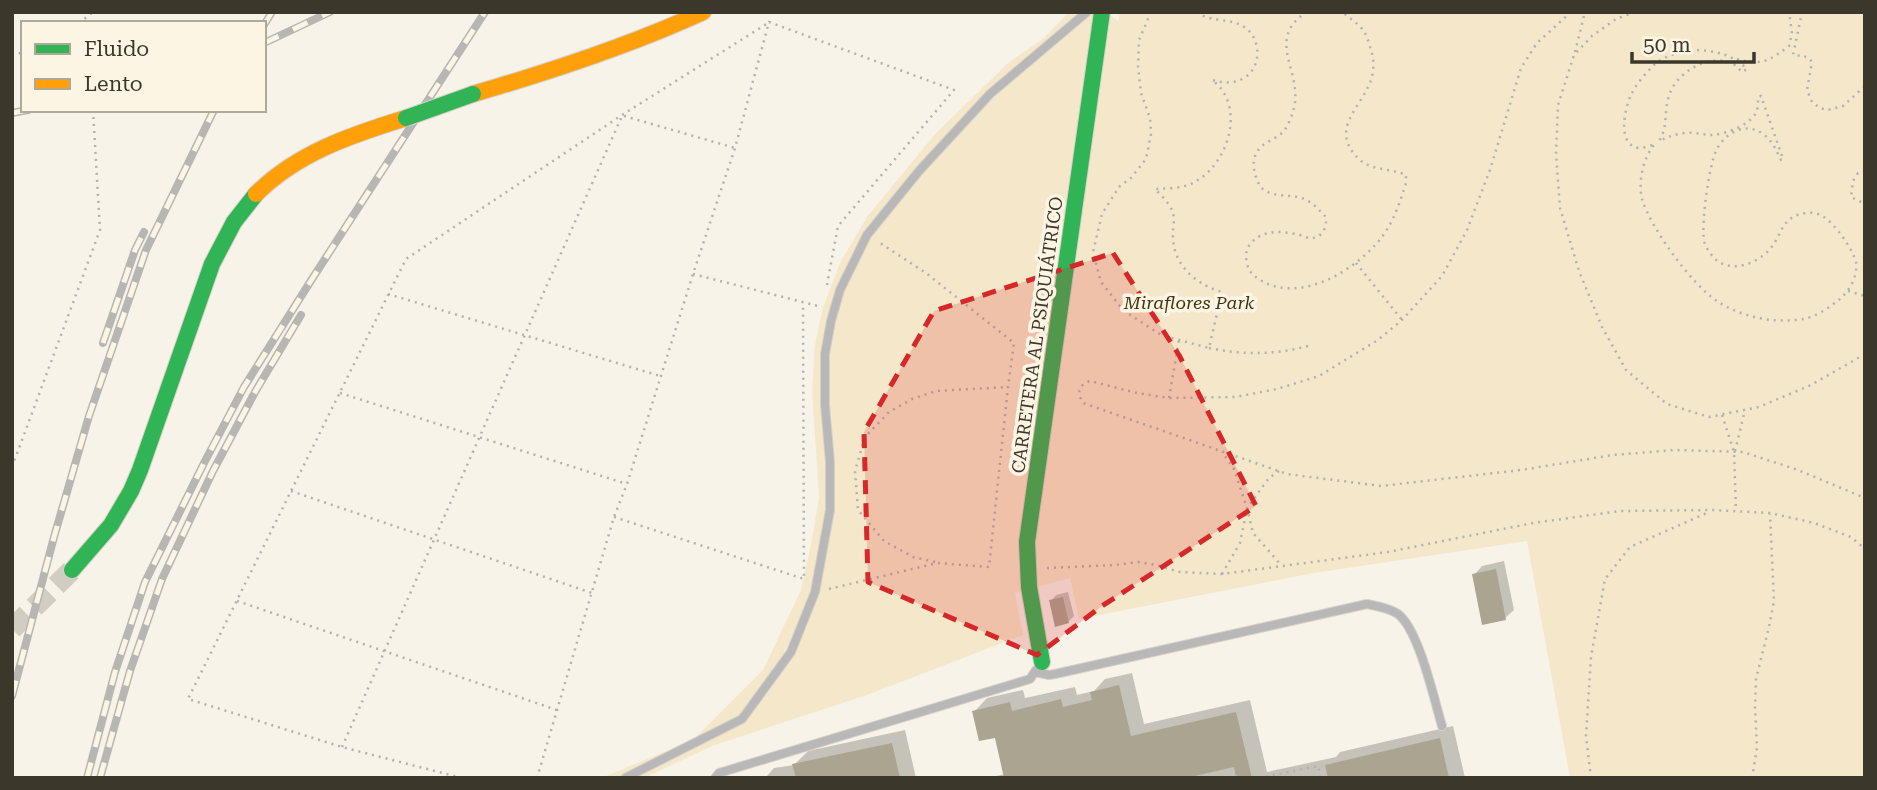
<svg xmlns="http://www.w3.org/2000/svg" width="1877" height="790" font-family="'Roboto Serif',serif">
  <style>
    .green { fill: #f5e8ca }
    .shadow { fill: #0003 }
    .building { fill: #aba491 }
    .lines { fill: none; stroke-linecap: round; stroke-linejoin: round }
    .secondary-tunnel { stroke: #d2cdc3; stroke-width: 21; stroke-dasharray: 21 10; stroke-linecap: butt }
    .lane-casing { stroke: #d5d0c8; stroke-width: 10 }
    .fast-casing { stroke: #d5d0c8; stroke-width: 18 }
    .slow-casing { stroke: #d5d0c8; stroke-width: 18 }
    .path { stroke: #b2b1b0; stroke-width: 2.5; stroke-dasharray: 2 5; stroke-linecap: butt }
    .lane { stroke: #b9b8b8; stroke-width: 8 }
    .fast { stroke: #30b455; stroke-width: 16 }
    .slow { stroke: #ff9f0a; stroke-width: 16 }
    .rail-casing { stroke: #b7b6b2; stroke-width: 8 }
    .rail { stroke: #fdf5e3; stroke-width: 5; stroke-dasharray: 16; stroke-linecap: butt }
    .fast-bridge-casing { stroke: #d5d0c8; stroke-width: 18; stroke-linecap: butt }
    .fast-bridge { stroke: #30b455; stroke-width: 16 }
    .marked { fill: #d62828; fill-opacity: 0.2; stroke: #d62828; stroke-width: 5; stroke-dasharray: 14 9; stroke-linejoin: round }
    .labels { text-anchor: middle; dominant-baseline: central; stroke-width: 7; stroke-linejoin: round; paint-order: stroke }
    .park-label { font-size: 18px; font-style: italic; fill: #423414; stroke: #fdf5e3 }
    .street-label { font-size: 18px; fill: #3c372b; stroke: #fdf5e3 }
  </style>
  <rect width="100%" height="100%" fill="#f7f3e9"/>
  <!-- green -->
  <path class="green" d="M1069,12h37l12,9 2,-9h745v766h-295l-43,-237 -213,32 -235,46 -9,-41 -55,15 8,42 -156,60 -155,51 -68,32h-43l92,-38 70,-70 38,-80 10,-45 8,-48 -7,-106 3,-46 8,-38 18,-46 26,-44 68,-83 73,-71 36,-25z"/>
  <!-- shadow -->
  <path class="shadow" d="M1504,561l10,49 -9,8 -31,-43 8,-9z
    M1068,592l6,24 -6,6 -17,-21 5,-6z
    M1132,673l12,51 106,-24 17,72 69,-15 4,-5 113,-26 12,52h-478l18,-4 -9,-38 -22,-24 13,-14 36,-8 2,8 50,-11 2,8 17,-4 11,-12z
    M905,730l11,48h-151l9,-10 20,-3 14,-14z"/>
  <!-- building -->
  <path class="building" d="M1496,569l10,51 -24,5 -10,-51z
    M1063,597l6,26 -14,4 -6,-27z
    M1119,685l12,51 105,-24 16,66h-16l-2,-11 -48,11h-182l-9,-40 -16,3 -7,-30 38,-9 2,9 49,-12 2,8 29,-7 -2,-8z
    M1440,738l9,40h-121l-3,-13z
    M892,743l8,35h-104l-4,-14z"/>
  <g class="lines">
    <!-- secondary-tunnel -->
    <path class="secondary-tunnel" d="M12,629l60,-59"/>
    <!-- lane casing -->
    <g class="lane-casing">
      <path id="lane" d="M1035,672l14,3 6,-1 312,-70c10,2 22,4 31,10 21,16 36,85 44,112
        M625,778l117,-59 49,-67 24,-60 15,-82v-48l-5,-57v-51l6,-33 9,-31 27,-55 52,-64 71,-77 97,-82
        M715,778l4,-5 311,-94 6,-9"/>
    </g>
    <!-- fast casing -->
    <g class="fast-casing">
      <path id="fast" d="M72,570l39,-45 20,-34 9,-21 72,-206 22,-42 22,-28
        M1042,662l-13,-75 -2,-45 75,-530"/>
    </g>
    <!-- slow casing -->
    <g class="slow-casing">
      <path id="slow" d="M473,94c79,-23 156,-48 230,-82
        M256,194c41,-41 95,-59 150,-76"/>
    </g>
    <!-- path -->
    <path class="path" d="M1151,12l-12,28 -1,27 3,26 9,25 1,16 -5,25 -15,19 -12,9 -17,27 -9,38 8,30 22,28 38,25 48,13 13,-56c-25,-7 -48,-26 -49,-54 -1,-9 3,-19 -1,-28 -4,-8 -11,-15 -17,-21 14,-1 30,0 43,-9 31,-19 48,-75 14,-100 11,3 22,4 32,-2 17,-10 17,-36 4,-48 -15,-14 -36,-6 -51,-18
      M1307,12c-43,27 -4,59 -13,96 -2,8 -6,18 -11,24 -6,6 -16,9 -22,15 -11,10 -8,27 -1,39 10,13 31,7 44,13 7,3 13,8 17,13 4,4 5,4 5,9 0,9 -6,18 -16,17 -3,0 -6,-2 -10,-3 -17,-4 -37,-6 -49,8 -5,6 -6,12 -4,20 2,12 11,16 21,21 37,15 83,-12 108,-40 16,-17 23,-39 30,-61v-8c-15,-7 -33,-4 -46,-15 -30,-28 -4,-48 8,-73 6,-11 7,-25 3,-37 -2,-6 -4,-15 -8,-20 -5,-7 -14,-12 -20,-18
      M1571,12l-34,31 -16,25 -31,102 -23,60 -25,46 -40,44 -24,20 -59,36 -42,13 -42,8 -66,1 -32,-5 -47,-12c-12,4 -13,12 -7,22l204,71 94,12 140,-16 92,-15 62,-5 68,2 55,18 67,28
      M1635,12l-19,7 -24,17 -18,19 -16,50 -2,49 4,54 19,63 23,56 24,43 41,34 42,13 50,-10 52,-22 54,-31
      M1804,12l-3,5 -8,38c8,1 14,0 19,7l-5,28 5,12 8,6 8,2 15,-4 22,-20
      M79,23l14,-11
      M1690,50c22,0 41,3 57,19l-5,3c-4,-4 -7,-8 -13,-10 -22,-7 -51,10 -59,31 -7,16 -1,33 -11,48 9,-4 16,-7 26,-8 9,-1 18,2 27,2 14,-1 36,-9 44,-22 2,-4 2,-10 2,-16l3,-1 22,63 -2,1c-5,-10 -9,-20 -18,-26 -17,-13 -39,-1 -47,17 -7,15 -15,73 -12,89 1,7 6,13 10,18 16,16 43,6 56,-9 13,-15 10,-32 36,-36 5,-1 11,0 16,3 11,5 31,33 34,46 2,14 -6,28 -16,37 -10,8 -24,18 -37,20 -29,5 -62,-2 -86,-18 -25,-16 -67,-74 -75,-102 -4,-17 1,-42 13,-55 -5,2 -11,4 -16,4 -23,-3 -14,-40 -8,-53 4,-9 13,-20 20,-27 10,-11 25,-15 39,-18z
      M1575,52l10,-40
      M12,56l11,-4
      M1737,59c25,7 32,2 52,-13l3,-13 -3,-21
      M624,116l111,32
      M1865,172l-7,1 -5,8 -2,16 14,7
      M1356,263l46,57
      M693,274l129,33
      M1848,291l17,5
      M388,294l272,82
      M1209,348c34,7 65,7 99,-2
      M340,393l287,91
      M1169,398l10,-58
      M1722,415l12,37 2,59
      M1735,451l10,-41
      M12,467l88,-237 -7,-120
      M1279,471l-10,7 -22,30 6,25 29,33
      M291,491l301,102
      M614,517l190,62 -1,-276
      M935,562l-22,-5 -29,-16 -26,-31 -3,-39 10,-34 24,-25 23,-13 24,-8 72,-4
      M1047,568l69,-3 22,-3 18,3 24,7 42,2 166,-22 145,-29 87,-12 92,-1 58,3 44,10 37,14 14,12
      M1222,574l18,-31 7,-35 -13,-39 -12,-17
      M829,589l108,-26 52,4 19,-180 6,-44 -88,-70 -49,-32
      M237,601l320,109
      M342,747l280,-631
      M462,778l-120,-31 -154,-48 218,-440 216,-144 146,-92
      M537,778l77,-261 13,-33 66,-210 42,-126 34,-126 185,68 -116,136 -12,64
      M1229,778l10,-3 1,3
      M1259,778l59,-12 3,12
      M1591,778l-5,-42 5,-79 14,-78 25,-32 79,-35
      M1752,778l5,-30 -2,-42 1,-27 13,-52 5,-26 -4,-87"/>
    <!-- lane -->
    <use href="#lane" class="lane"/>
    <!-- fast -->
    <use href="#fast" class="fast"/>
    <!-- slow -->
    <use href="#slow" class="slow"/>
    <!-- rail casing -->
    <g class="rail-casing">
      <path id="rail" d="M264,25l8,-13
        M264,43l66,-31
        M12,113l16,-3
        M103,343l32,-93 9,-18
        M12,696l42,-159 35,-121 57,-166 68,-140
        M87,778l28,-106 30,-90 59,-119 40,-76 68,-108 173,-267
        M100,778l30,-107 32,-92 51,-108 42,-79 46,-77"/>
    </g>
    <!-- rail -->
    <use href="#rail" class="rail"/>
    <!-- fast-bridge casing -->
    <g class="fast-bridge-casing">
      <path id="fast-bridge" d="M406,118l67,-24"/>
    </g>
    <!-- fast-bridge -->
    <use href="#fast-bridge" class="fast-bridge"/>
  </g>
  <!-- marked area -->
  <path class="marked" d="M1113,253l66,102 77,151 -154,100 -65,49 -169,-73 -4,-150 70,-121z"/>
  <g class="labels">
    <!-- park labels -->
    <g class="park-label">
      <text x="1189" y="302">Miraflores Park</text>
    </g>
    <!-- street labels -->
    <g class="street-label">
      <text transform="translate(1037 335) rotate(-82)">CARRETERA AL PSIQUIÁTRICO</text>
    </g>
  </g>
  <!-- border -->
  <rect width="1877" height="790" fill="none" stroke="#3c372b" stroke-width="28"/>
  <!-- legend -->
  <rect x="21" y="21" width="245" height="91" fill="#fdf5e3" stroke="#b0a999" stroke-width="2"/>
  <rect x="35" y="44" width="35" height="10" fill="#30b455" stroke="#b0a999" stroke-width="2"/>
  <text x="84" y="56" font-size="21" fill="#3c372b">Fluido</text>
  <rect x="35" y="79" width="35" height="10" fill="#ff9f0a" stroke="#b0a999" stroke-width="2"/>
  <text x="84" y="91" font-size="21" fill="#3c372b">Lento</text>
  <!-- scale -->
  <path d="M1632 52v10h122v-10" fill="none" stroke="#3c372b" stroke-width="3.5"/>
  <text x="1643" y="52" font-size="21" fill="#3c372b" stroke="#fdf5e3" stroke-width="5" paint-order="stroke">50 m</text>
</svg>
